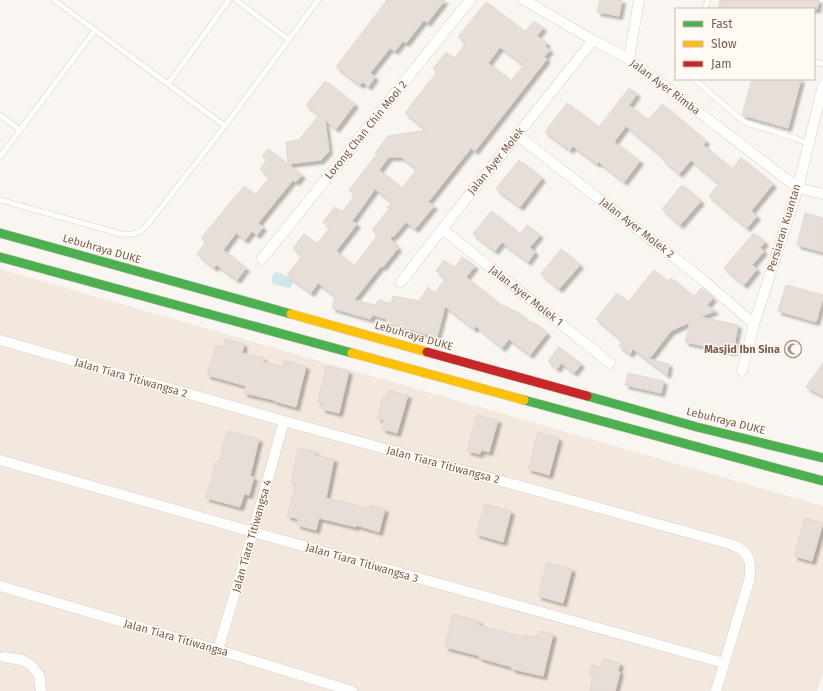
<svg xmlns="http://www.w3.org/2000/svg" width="823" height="691" font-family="'Fira Sans',sans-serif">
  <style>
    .residential { fill: #f2e8de }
    .water { fill: #d0e8ea }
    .building { fill: #e6ded7; stroke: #e2d8d2; fill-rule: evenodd; filter: url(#shadow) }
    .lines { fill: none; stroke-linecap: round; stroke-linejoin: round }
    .lane-casing { stroke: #d7d1cb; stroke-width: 6 }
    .street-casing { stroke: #d7d1cb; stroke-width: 11 }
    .fast-casing { stroke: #dad1cc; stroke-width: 10 }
    .slow-casing { stroke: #dad1cc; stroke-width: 10 }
    .jam-casing { stroke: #dad1cc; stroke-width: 10 }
    .lane { stroke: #fefefd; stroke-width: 5 }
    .street { stroke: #fefefd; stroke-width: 10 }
    .fast { stroke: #4caf50; stroke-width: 9 }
    .slow { stroke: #ffc107; stroke-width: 9 }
    .jam { stroke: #c62828; stroke-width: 9 }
    .labels { text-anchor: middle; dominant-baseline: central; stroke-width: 3; stroke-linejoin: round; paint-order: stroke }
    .street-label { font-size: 11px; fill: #7a5c4d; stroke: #fffaf3 }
    .poi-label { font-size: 11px; font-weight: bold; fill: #7a5c4d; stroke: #fffaf3; text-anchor: end }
  </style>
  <defs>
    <filter id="shadow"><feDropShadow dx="3.5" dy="3.5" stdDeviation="1" flood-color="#0004"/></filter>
  </defs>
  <rect width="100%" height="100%" fill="#f9f5f0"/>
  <!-- residential -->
  <path class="residential" d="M0,269l823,237v166l-6,19h-817z"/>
  <!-- water -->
  <path class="water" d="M275,272l6,1 10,6 2,4 -1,2 -3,3 -16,-4c-2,-5 -1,-8 2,-12z"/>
  <!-- building -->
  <path class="building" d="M387,0h58l-18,23 -3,-3 -18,23 -3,-2 -8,10 -5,-3 -20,25 5,4 -7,10 -5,-5 -3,3 -24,-18z
    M600,0h22l-3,16 -22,-4z
    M720,0h99l-2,9h-99z
    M486,2l39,30 9,-11 9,7 -6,8 10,7 -2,3 5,4 -6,7 3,2 -72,92 -4,-3 -43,54 6,4 -19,23 -9,-7 -13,15 -1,-1 -2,2 8,10 -15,19 -2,-1 -27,34 21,5 4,-5 12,4 2,-8 26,5 9,-14 6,7 12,-16 -10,-7 8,-11 10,8 8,-11 13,9 -9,11 37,30 1,-2 10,7 1,-2 17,14 1,-2 14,11 -17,22 -21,-16 -7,9 -26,-22 -2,3 -29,-23 -8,31 -51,-14 1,-4 -14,-4 -3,4 -38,-11 3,-12 -17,-13 -7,10 -24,-18 15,-19 -9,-8 11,-14 13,10 13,-16 -7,-6 12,-15 7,5 13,-17 -6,-5 28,-36 -2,-1 13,-17 39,-6 -22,-17 32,-41 -4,-3 13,-17 8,7 12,-16 -8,-6zM500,47l24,18 -13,16 -23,-18zM389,157h12l16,12 -15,19 -23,-18zM375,189l17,13 -5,5 2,2 -17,21 6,5 -24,31 -18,-15 21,-27 -5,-3z
    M752,79h49l-13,49 -46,-13z
    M325,81l30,23 -19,25 -11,-9 4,31 -8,9 -33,4 -2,-22 13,-2 20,-25 -13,-10z
    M629,88l8,6 -8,11 19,15 14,-16 44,37 -3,4 29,24 9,-11 32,26 -22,27 6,5 -10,12 -38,-32 10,-12 -28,-24 -12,14 -17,-15 1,-2 -37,-31 -12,16 26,19 -16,21 -25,-20 -2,2 -24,-18 -3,4 -25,-18 22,-29 32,24z
    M268,149l34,26 -6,7 -3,-2 -35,43 5,4 -6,8 -5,-4 -7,9 -9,-7 -13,17 23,18 -9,12 -20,-15 -3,3 -17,-14 9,-12 -5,-4 43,-52 11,9 15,-18 -10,-8 7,-9 -5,-4z
    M519,160l23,18 -22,29 -24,-18z
    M682,185l19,16 -21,24 -18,-16z
    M491,211l29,23 7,-9 13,10 -10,12 5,5 -7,10 -26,-20 -7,9 -22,-17z
    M805,213l18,5v34l-26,-7z
    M754,233l11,9 -5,6 4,3 -12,14 5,4 -13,16 -20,-17z
    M561,249l19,16 -21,24 -18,-15z
    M654,270l14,12 3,-4 23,19 7,-9 12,10 -6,7 8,6 -15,6 38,8 -5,27 -48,-10 5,-20 -19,9 -22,28 20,5 -2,11 -34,-26 -3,5 -11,-8 4,-5 -27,-22 21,-26 11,9z
    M786,285l37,10v3l-7,24 -38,-11z
    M225,339l19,5 -2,9 22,5 -1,4 19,5 2,-7 22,6 -10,41 -22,-6v-1l-30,-7 2,-7 -39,-11 9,-30 7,2z
    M559,347l22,17 -7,9 -13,-10 -4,6 -9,-8z
    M823,363v33l-17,-9z
    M326,366l23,5 -10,42 -17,-4 1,-5 -5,-2z
    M628,373l36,8 -3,12 -36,-8z
    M388,390l20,5 -11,38 -15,-4 2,-9 -7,-2 6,-21 3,1z
    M477,415l21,5 -9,32 -8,-2 -1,4 -13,-3z
    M227,431l32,8 -9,37 4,1 -5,18 -5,-1 -4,13 -34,-9 10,-37 3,1z
    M538,432l21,6 -10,37 -21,-6z
    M298,448l17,3v4l19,4 -8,39 43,10 1,-3 15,4 -6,23 -23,-7v2l-37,-9 -3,12 -19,-5 1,-6 -11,-3 9,-32 -5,-1z
    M485,504l26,7 -8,31 -27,-8z
    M805,518l18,5 -11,38 -18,-5z
    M547,562l25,7 -9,34 -25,-7z
    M453,614l26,7 -1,4 47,12v-2l12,2 2,-6 14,3 -10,42 -31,-7v-2l-33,-9 1,-2 -35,-9z
    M603,659l17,4 -2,8 2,1 -5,19h-25l3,-16 -4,-1 2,-9 10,2z"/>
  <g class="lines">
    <!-- lane casing -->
    <g class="lane-casing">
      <path id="lane" d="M54,0l171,126
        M236,0l53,40
        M705,9l3,-9
        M814,62l9,2
        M694,79l50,43 51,16 13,6
        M168,84l61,-84
        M0,115l20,15
        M0,157l95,-127
        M0,200l121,34c13,1 18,0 27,-10l77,-98 93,-126"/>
    </g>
    <!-- street casing -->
    <g class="street-casing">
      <path id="street" d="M524,0l69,40 36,19 169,129 25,6
        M629,59l10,-59
        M517,135l186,145 51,44
        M442,229l168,134
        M262,259l208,-259
        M401,282l41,-53 151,-189
        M0,340l284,81 446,123c4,2 9,3 12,6 10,8 9,20 7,31l-33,110
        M742,371l12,-47 44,-136 25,-103
        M0,460l253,72 471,131
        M0,586l218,64 134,41
        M218,650l35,-118 31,-111
        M4,657l18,3 9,5 8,10 2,16"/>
    </g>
    <!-- fast casing -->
    <g class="fast-casing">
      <path id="fast" d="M0,233l291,81
        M0,257l352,96
        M587,396l110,31 126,31
        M524,400l299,81"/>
    </g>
    <!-- slow casing -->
    <g class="slow-casing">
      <path id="slow" d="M291,314l136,38
        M352,353l172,47"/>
    </g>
    <!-- jam casing -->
    <g class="jam-casing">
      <path id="jam" d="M427,352l160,44"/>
    </g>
    <!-- lane -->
    <use href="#lane" class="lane"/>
    <!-- street -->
    <use href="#street" class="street"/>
    <!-- fast -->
    <use href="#fast" class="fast"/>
    <!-- slow -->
    <use href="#slow" class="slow"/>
    <!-- jam -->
    <use href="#jam" class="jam"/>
  </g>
  <!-- icons -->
  <defs>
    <g id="mosque-ring" transform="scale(0.9)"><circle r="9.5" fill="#fffaf3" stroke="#a69286" stroke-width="1.5"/><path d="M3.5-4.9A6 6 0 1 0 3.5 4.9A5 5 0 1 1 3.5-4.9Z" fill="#a69286"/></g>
  </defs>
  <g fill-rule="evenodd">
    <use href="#mosque-ring" x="793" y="349"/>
  </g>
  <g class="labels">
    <!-- street labels -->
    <g class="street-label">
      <text transform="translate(665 87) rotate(37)">Jalan Ayer Rimba</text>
      <text transform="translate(366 130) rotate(-51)">Lorong Chan Chin Mooi 2</text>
      <text transform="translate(496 161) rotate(-51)">Jalan Ayer Molek</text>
      <text transform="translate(637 228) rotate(38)">Jalan Ayer Molek 2</text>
      <text transform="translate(784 228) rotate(-73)">Persiaran Kuantan</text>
      <text transform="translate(102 249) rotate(16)">Lebuhraya DUKE</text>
      <text transform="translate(526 296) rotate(38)">Jalan Ayer Molek 1</text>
      <text transform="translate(414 336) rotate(16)">Lebuhraya DUKE</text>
      <text transform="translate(131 378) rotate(16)">Jalan Tiara Titiwangsa 2</text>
      <text transform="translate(726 421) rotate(14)">Lebuhraya DUKE</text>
      <text transform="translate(443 465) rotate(15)">Jalan Tiara Titiwangsa 2</text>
      <text transform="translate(252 536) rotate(-74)">Jalan Tiara Titiwangsa 4</text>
      <text transform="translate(362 563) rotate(16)">Jalan Tiara Titiwangsa 3</text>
      <text transform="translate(176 638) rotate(16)">Jalan Tiara Titiwangsa</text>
    </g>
    <!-- poi labels -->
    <g class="poi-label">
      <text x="780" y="349">Masjid Ibn Sina</text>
    </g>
  </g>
  <!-- legend -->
  <rect x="675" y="8" width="140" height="72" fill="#fffaf3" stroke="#cabbb1"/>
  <rect x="683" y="21" width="20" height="6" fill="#4caf50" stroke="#cabbb1"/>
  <text x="711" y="28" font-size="12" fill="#7a5c4d">Fast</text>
  <rect x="683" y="41" width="20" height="6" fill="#ffc107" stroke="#cabbb1"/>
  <text x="711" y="48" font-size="12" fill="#7a5c4d">Slow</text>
  <rect x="683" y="61" width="20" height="6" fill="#c62828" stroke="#cabbb1"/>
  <text x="711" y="68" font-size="12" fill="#7a5c4d">Jam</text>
</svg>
